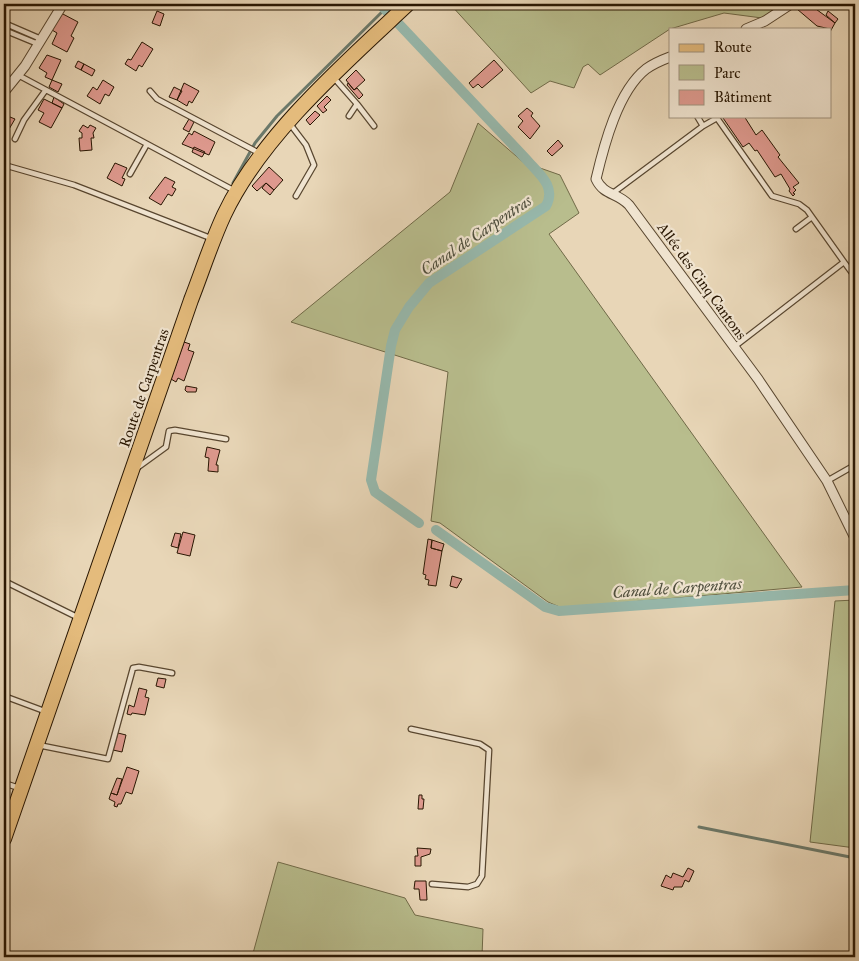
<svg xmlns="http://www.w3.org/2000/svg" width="859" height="961" font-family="'IM FELL Great Primer',serif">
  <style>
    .green { fill: #b8bd8d; stroke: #706a48 }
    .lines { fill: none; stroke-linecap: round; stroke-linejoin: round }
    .stream { stroke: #6b7869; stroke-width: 3 }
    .canal { stroke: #97b9ad; stroke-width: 10 }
    .building { fill: #de998e; stroke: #281602 }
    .lane-casing { stroke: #58462f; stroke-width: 7 }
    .street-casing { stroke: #58462f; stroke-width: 11 }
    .primary-casing { stroke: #281602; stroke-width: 16 }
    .lane { stroke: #f0e4d0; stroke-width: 4.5 }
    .street { stroke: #f0e4d0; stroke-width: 9 }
    .primary { stroke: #e4bb7c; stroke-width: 14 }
    .labels { text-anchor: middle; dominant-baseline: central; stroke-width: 4.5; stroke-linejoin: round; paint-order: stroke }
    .street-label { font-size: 15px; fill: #281602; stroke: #f0e4d0 }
    .water-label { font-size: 16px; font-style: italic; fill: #4f4f3e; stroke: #f0e4d0 }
  </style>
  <rect width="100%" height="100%" fill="#e8d6b7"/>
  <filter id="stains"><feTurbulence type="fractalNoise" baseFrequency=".004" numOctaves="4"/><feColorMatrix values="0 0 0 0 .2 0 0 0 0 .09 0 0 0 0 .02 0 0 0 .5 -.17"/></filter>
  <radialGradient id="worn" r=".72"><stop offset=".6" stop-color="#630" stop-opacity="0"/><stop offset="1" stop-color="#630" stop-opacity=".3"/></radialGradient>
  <!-- green -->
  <path class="green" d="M450,4h331l-19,14 -38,-5 -54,16 -70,46 -12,-11 -5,3 -9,21 -24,-7 -19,12z
    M478,123l45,39 37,13 19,38 -30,21 253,353 -240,21 -14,-6 -108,-79 -9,-2 17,-149 -157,-50 159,-130z
    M855,600v248l-45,-6 25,-241z
    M278,862l127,36 10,17 68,14 -1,28h-230z"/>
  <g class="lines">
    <!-- stream -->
    <path class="stream" d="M233,183l22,-40 22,-27 113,-112
      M699,827l156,31"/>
    <!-- canal -->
    <path class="canal" d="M380,4l146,155c12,14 31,27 20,47l-117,77 -20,24 -14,23 -4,16 -20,134 4,12 44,31
      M436,530l109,77 14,4 296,-21"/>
  </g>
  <!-- building -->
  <path class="building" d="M801,4h8l26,19 -5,9v-3l-13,-3 -20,-17z
    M157,11l7,3 -4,12 -8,-3z
    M828,11l10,8 -3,4 -9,-8z
    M61,13l17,9 -7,14 3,2 -7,14 -15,-8 5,-11 -5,-3z
    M142,42l11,7 -11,18 -3,-2 -3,6 -11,-7 3,-5 3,1z
    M47,55l14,5 -9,20 -7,-3 2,-4 -8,-5z
    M494,60l9,10 -21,18 -4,-4 -5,4 -4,-5z
    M78,61l6,3 -3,6 -6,-3z
    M84,64l11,6 -3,6 -11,-6z
    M356,70l9,10 -11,10 -8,-10z
    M52,80l10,4 -4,8 -9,-5z
    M103,80l11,7 -5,9 -4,-2 -5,10 -13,-8 6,-9 4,3z
    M184,83l15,8 -7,12 -3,-2 -2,5 -10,-6z
    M348,83l6,7 3,-2 6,7 -4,4 -12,-14z
    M174,87l8,4 -5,9 -8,-3z
    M327,96l4,4 -7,7 3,3 -4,3 -6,-7z
    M54,97l10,7 -2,4 -10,-5z
    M44,99l18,9 -11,20 -12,-6 5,-9 -6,-3z
    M527,108l6,5 -2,3 9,10 -10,13 -12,-12 5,-6 -5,-5z
    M315,111l5,4 -10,10 -4,-5z
    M5,115l10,4 -10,17 -1,-1z
    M725,116h19l12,19 6,-5 18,25 -2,2 21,26 -6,4 3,3 -3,3 2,1 -2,2 -4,-5 1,-2 -9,-15 -6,3 -18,-27 -2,1 -6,-8 -6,4 -20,-29z
    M189,119l5,3 -5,10 -6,-3z
    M83,125l5,3 2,-3 6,3 -3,5 1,5h-3l1,12 -12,1 -1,-13h3v-5l-3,-2z
    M194,131l21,11 -6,13 -27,-11 7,-11 3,2z
    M558,140l5,6 -11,10 -5,-5z
    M194,147l11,5 -3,5 -10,-5z
    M115,163l12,5 -5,10 3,1 -3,7 -15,-8z
    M269,167l14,13 -9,10 -8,-7 -9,8 -5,-5z
    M165,177l10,5 -3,5 4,2 -4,7 -4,-2 -7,11 -12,-7z
    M266,183l8,7 -4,5 -8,-7z
    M184,342l6,2 -2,6 6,2 -10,29 -6,-3 -2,4 -5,-3z
    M186,386l11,2 -1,4h-9l-2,-2z
    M207,447l13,3 -4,15h2v7l-10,-1 1,-13 -4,-1z
    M183,532l12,3 -5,21 -13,-3z
    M175,533l6,1 -3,14 -7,-2z
    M428,539l4,1 -1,8 11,3 -6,35 -8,-1 1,-5 -4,-1 1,-4 -3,-1z
    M432,540l12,4 -2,7 -11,-3z
    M452,576l10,3 -5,9 -7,-2z
    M158,678l8,1 -2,9 -8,-2z
    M139,688l8,2 -2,7 4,1 -4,17 -13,-2 -1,2 -4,-1 2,-9 5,2z
    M118,733l8,2 -4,17 -9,-2z
    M127,767l12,4 -7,23 -6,-2 -5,12h-3l-1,3 -3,-1 1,-4 -6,-3 2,-6 6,2z
    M117,778l5,1 -5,16 -6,-2z
    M419,795h3v4h2l-1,10h-5z
    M417,848l14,1 -1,5 -9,3v9h-6v-10h3z
    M688,868l6,3 -5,11 -4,-2 -3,7h-8l-1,3 -12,-4 5,-11 5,3 2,-5 10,4z
    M415,881h11l1,19h-7l-1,-11h-5z"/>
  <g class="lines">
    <!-- lane casing -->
    <g class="lane-casing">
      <path id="lane" d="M4,23l37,16
        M4,30l34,14
        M18,75l217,116
        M334,78l23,26 -8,12
        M150,91l7,8 102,54
        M357,104l17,22
        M290,124l16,21 8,20 -18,31
        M703,126l14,-8 55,78 27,8 8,6 37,52
        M15,139l9,-19 21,-29
        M4,165l70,20 139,54
        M130,174l17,-30
        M613,193l90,-67 -6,-10
        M796,229l16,-12
        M734,347l110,-85 11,15
        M137,468l29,-21 3,-16 6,-1 51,9
        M827,481l28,-16
        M4,581l75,37
        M4,696l43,16
        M411,729l69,15 9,6 -7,126 -5,8 -9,3 -36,-3
        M38,745l70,14 25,-91 6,-1 33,6
        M4,783l15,5"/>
    </g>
    <!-- street casing -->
    <g class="street-casing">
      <path id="street" d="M746,29l19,-8 26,-17
        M670,57c-8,3 -17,7 -24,12 -28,22 -42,76 -50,110 8,17 21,13 33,26l129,174 69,102 28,57
        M4,92l21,-26 38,-62"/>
    </g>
    <!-- primary casing -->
    <g class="primary-casing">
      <path id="primary" d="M4,839l187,-539c11,-28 20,-57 33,-85 37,-79 121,-152 184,-211"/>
    </g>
    <!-- lane -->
    <use href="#lane" class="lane"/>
    <!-- street -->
    <use href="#street" class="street"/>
    <!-- primary -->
    <use href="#primary" class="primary"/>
  </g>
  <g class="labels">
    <!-- street labels -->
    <g class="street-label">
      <text transform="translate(702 281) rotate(54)">Allée des Cinq Cantons</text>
      <text transform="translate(144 388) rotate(-71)">Route de Carpentras</text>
    </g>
    <!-- water labels -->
    <g class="water-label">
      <text transform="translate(476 235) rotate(-34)">Canal de Carpentras</text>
      <text transform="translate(677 588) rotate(-4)">Canal de Carpentras</text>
    </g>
  </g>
  <!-- margin -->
  <rect width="859" height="961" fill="none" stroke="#e8d6b7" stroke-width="20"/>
  <rect x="5" y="5" width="849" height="951" fill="none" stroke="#281602" stroke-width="2.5"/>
  <rect x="10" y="10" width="839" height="941" fill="none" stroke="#281602"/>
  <!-- legend -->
  <rect x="669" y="28" width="162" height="90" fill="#f0e4d0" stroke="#a0927e"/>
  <rect x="679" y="44" width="25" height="8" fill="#e4bb7c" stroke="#a0927e"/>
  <text x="714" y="52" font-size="15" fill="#281602">Route</text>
  <rect x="679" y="65" width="25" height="15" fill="#b8bd8d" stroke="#a0927e"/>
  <text x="714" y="78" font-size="15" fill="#281602">Parc</text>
  <rect x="679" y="90" width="25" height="15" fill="#de998e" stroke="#a0927e"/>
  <text x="714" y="102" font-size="15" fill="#281602">Bâtiment</text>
  <rect width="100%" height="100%" filter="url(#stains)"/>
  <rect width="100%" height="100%" fill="url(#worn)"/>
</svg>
